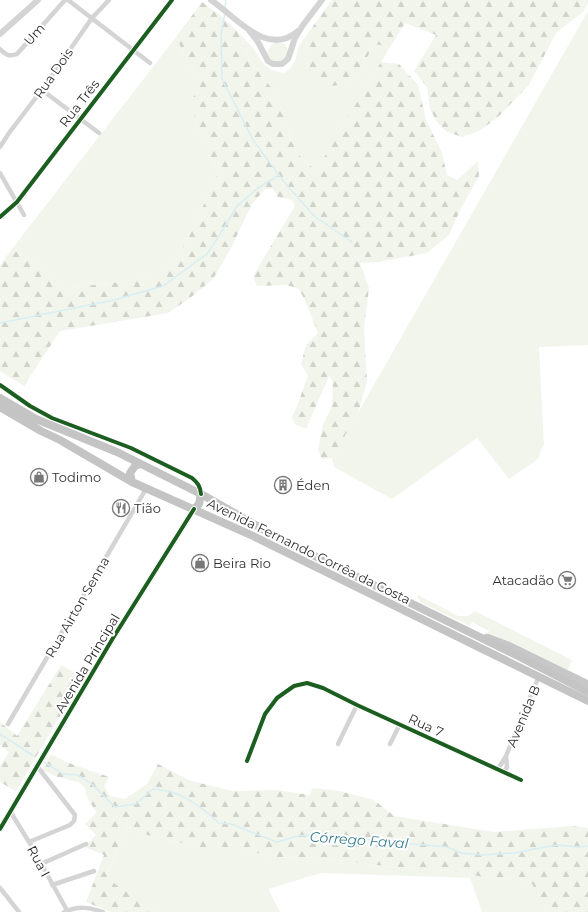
<svg xmlns="http://www.w3.org/2000/svg" width="588" height="912" font-family="Montserrat,sans-serif">
  <style>
    .grass { fill: #f2f5ec }
    .forest { fill: url(#forest-firs) }
    .lines { fill: none; stroke-linecap: round; stroke-linejoin: round }
    .stream { stroke: #d8eef3; stroke-width: 1.5 }
    .minor { stroke: #d4d4d4; stroke-width: 4.5 }
    .tertiary { stroke: #d4d4d4; stroke-width: 6 }
    .primary { stroke: #c7c7c7; stroke-width: 7 }
    .trunk { stroke: #c4c4c4; stroke-width: 8 }
    .cycleway-casing { stroke: #fff; stroke-width: 6 }
    .cycleway { stroke: #1b5e20; stroke-width: 4 }
    .labels { text-anchor: middle; dominant-baseline: central; stroke-width: 4; stroke-linejoin: round; paint-order: stroke }
    .street-label { font-size: 13px; fill: #2f2f2f; stroke: #fff }
    .poi-label { font-size: 13px; fill: #2f2f2f; stroke: #fff; text-anchor: start }
    .water-label { font-size: 14px; font-style: italic; fill: #367e8f; stroke: #fff }
  </style>
  <defs>
    <pattern id="forest-firs" width="22" height="20" patternUnits="userSpaceOnUse"><rect width="22" height="20" fill="#f2f5ec"/><path d="M5 1l3.5 6h-7zM16 11l3.5 6h-7z" fill="#d0d2cb"/></pattern>
  </defs>
  <rect width="100%" height="100%" fill="#fff"/>
  <!-- grass -->
  <path class="grass" d="M588,11v334l-49,2 5,97 -6,15 -29,20 -32,-41 -85,61 -58,-32 -2,-9z
    M239,33l14,15 10,15 8,7 13,3c10,-6 13,-15 14,-26l6,5 5,18 35,14 17,-15 13,-25 16,3 -74,124 -19,-18 -21,-59 -26,-34z
    M176,37l15,32 12,9 -3,6 -4,40 22,49 -29,64 -16,27 -21,14 -91,11 -42,-39 -14,8z
    M268 52a10 10 0 1 1 20 0a10 10 0 1 1-20 0Z
    M418,595l40,21h10l7,-5 97,49 -4,10h-1l-79,-37 1,-2 -17,-9 -2,4 -49,-23 -4,-6z
    M127,824l4,7 71,17h36l39,10 26,-1 35,3 54,7 58,4 45,8 22,-1 14,5 6,8 9,17 1,4h-65l-12,-34 -149,-5 -53,16 12,23h-124l-17,-12 -33,-22z"/>
  <!-- forest -->
  <path class="forest" d="M332,0h256v3l-5,9 -27,21 -27,52 -32,33 -18,13 -17,6 -15,-5 -10,-10 -7,-13 -3,-22 -13,-16 22,-36 -31,-12 -15,24 -16,-3 -13,25 -17,15 -18,3 -9,-3 -8,-14 -5,-18 -6,-5z
    M202,2l18,13 19,18 11,27 26,34 21,59 19,18 65,-109 18,2 19,21 8,35 16,33 5,22 10,5 21,-19 1,15 -18,32 -12,27 -22,18 -49,9 -18,1 9,25 -5,41 3,53 -9,31 -26,45 -10,1 -4,-9 2,-11 3,-14 9,-19 1,-24 -4,-6 -23,53 -11,-5 -3,-7c7,-13 10,-27 16,-41l-7,-12 5,-19 12,-12c-6,-15 -11,-30 -19,-44l-12,-4 -30,1 -4,-10 42,-70 -3,-6 -14,-3 -5,-8h-8l-13,15 -22,46 -17,29 -23,19 -22,15 -108,18 -36,55 -24,-15v-105l5,-8 14,-8 42,39 90,-11 22,-14 16,-27 29,-64 -22,-49 -4,-24 11,-22 -12,-9 -15,-32z
    M61,665l22,12 -67,114 -16,-9v-16l9,-14 -9,-7v-23l17,14z
    M51,754l15,8 43,15 -5,9 6,10 15,3 22,-15 11,-20 33,17 43,10 43,-1 32,5 4,-7 26,3 35,9 20,16 100,16 78,-6 16,2v84h-41l-1,-4 -9,-17 -6,-8 -14,-5 -22,1 -45,-8 -58,-4 -54,-7 -35,-3 -26,1 -39,-10h-36l-71,-17 -4,-7 -21,54 34,22 16,12h-45l-25,-10 18,-47 -19,-8 11,-12 -11,-11 12,-12 -3,-3 -8,-14 -1,-7 -5,-5 -25,-7 -13,-6z"/>
  <g class="lines">
    <!-- stream -->
    <path class="stream" d="M225,8l1,-8
      M225,13l-4,22 1,44 31,61 32,43 29,33 38,26
      M0,323l114,-23 49,-14 44,-32 17,-26 13,-22 21,-18 21,-13
      M0,734l34,22
      M44,762l19,12 15,1 15,10 22,22 21,-3 17,-15c6,1 13,1 18,3 18,5 34,18 48,31l12,1 46,18 21,-6 25,-2 57,7 67,6 14,6 22,2 33,-2 18,-4 24,-4 21,2 9,-1"/>
    <!-- minor -->
    <path class="minor" d="M68,0l82,63
      M0,49c6,6 9,8 17,5l48,-54
      M42,90l57,43
      M0,147l9,-14 35,-46 48,-69 17,-18
      M0,173l24,42
      M0,217l17,-15 155,-202
      M0,385l30,21 22,12 79,30 61,30c6,5 8,8 9,16
      M8,724l138,-235
      M338,744l19,-39
      M390,744l10,-20
      M247,761l18,-47 12,-16 17,-12 13,-3 16,5 34,17 164,75
      M498,769l8,-13 33,-80
      M504,772l3,-5 -1,-11
      M10,811l19,31 39,70
      M29,842l41,-17 4,-4 1,-6 -38,-49
      M41,864l45,-20
      M52,885l42,-14
      M0,888l19,24
      M64,912c14,-6 25,-5 39,0"/>
    <!-- tertiary -->
    <path class="tertiary" d="M211,0c25,17 56,58 87,31
      M248,29l10,13 10,19 5,3h9l6,-5 7,-21 8,-13 19,-25
      M0,34l38,-34
      M0,829l113,-191 81,-129"/>
    <!-- primary -->
    <path class="primary" d="M487,637l21,8 80,39"/>
    <!-- trunk -->
    <path class="trunk" d="M0,398l36,21 81,33 84,42 79,45 236,116 72,37
      M0,407l41,24 19,9 72,42 119,53 337,166
      M132,482l-2,-9 5,-7 5,-2
      M194,509l5,-5 2,-10"/>
    <!-- cycleway casing -->
    <g class="cycleway-casing">
      <path id="cycleway" d="M0,217l17,-15 155,-202
        M0,385l30,21 22,12 79,30 61,30c6,5 8,8 9,16
        M247,761l18,-47 12,-16 17,-12 13,-3 16,5 34,17 164,75
        M0,829l113,-191 81,-129"/>
    </g>
    <!-- cycleway -->
    <use href="#cycleway" class="cycleway"/>
  </g>
  <!-- icons -->
  <defs>
    <g id="shop-ring" transform="scale(0.9)"><circle r="9.5" fill="#fff" stroke="#787878" stroke-width="1.5"/><path d="M-5-2.5h2.3a2.7 3.5 0 0 1 5.4 0H5L5.5 6h-11ZM-1.5-2.5h3a1.5 2.3 0 0 0-3 0Z" fill="#787878"/></g>
    <g id="building-ring" transform="scale(0.9)"><circle r="9.5" fill="#fff" stroke="#787878" stroke-width="1.5"/><path d="M-4-6H4V6H1V3H-1V6H-4ZM-2.5-4.3h1.7v1.8h-1.7ZM.8-4.3h1.7v1.8H.8ZM-2.5-1h1.7V.8h-1.7ZM.8-1h1.7V.8H.8Z" fill="#787878"/></g>
    <g id="restaurant-ring" transform="scale(0.9)"><circle r="9.5" fill="#fff" stroke="#787878" stroke-width="1.5"/><path d="M-5-6h1v4h1v-4h1v4h1v-4h1v5L-1.5 .5V6h-2V.5L-5-1ZM5-6V6H3V1.5H1.5Q1.5-4 5-6Z" fill="#787878"/></g>
    <g id="supermarket-ring" transform="scale(0.9)"><circle r="9.5" fill="#fff" stroke="#787878" stroke-width="1.5"/><path d="M-6-5.5h2.5l.6 2H6L4.5 2H-2.5L-4.4-4H-6ZM-1.5 3.2a1.3 1.3 0 1 0 .1 0ZM3 3.2a1.3 1.3 0 1 0 .1 0Z" fill="#787878"/></g>
  </defs>
  <g fill-rule="evenodd">
    <use href="#shop-ring" x="39" y="477"/>
    <use href="#building-ring" x="283" y="485"/>
    <use href="#restaurant-ring" x="121" y="508"/>
    <use href="#shop-ring" x="200" y="563"/>
    <use href="#supermarket-ring" x="567" y="580"/>
  </g>
  <g class="labels">
    <!-- street labels -->
    <g class="street-label">
      <text transform="translate(34 34) rotate(-48)">Um</text>
      <text transform="translate(53 73) rotate(-55)">Rua Dois</text>
      <text transform="translate(79 103) rotate(-52)">Rua Três</text>
      <text transform="translate(309 551) rotate(26)">Avenida Fernando Corrêa da Costa</text>
      <text transform="translate(77 607) rotate(-60)">Rua Airton Senna</text>
      <text transform="translate(87 663) rotate(-59)">Avenida Principal</text>
      <text transform="translate(523 716) rotate(-67)">Avenida B</text>
      <text transform="translate(426 725) rotate(25)">Rua 7</text>
      <text transform="translate(39 861) rotate(62)">Rua I</text>
    </g>
    <!-- poi labels -->
    <g class="poi-label">
      <text x="52" y="477">Todimo</text>
      <text x="296" y="485">Éden</text>
      <text x="134" y="508">Tião</text>
      <text x="213" y="563">Beira Rio</text>
      <text x="554" y="580" text-anchor="end">Atacadão</text>
    </g>
    <!-- water labels -->
    <g class="water-label">
      <text transform="translate(359 840) rotate(4)">Córrego Faval</text>
    </g>
  </g>
</svg>
